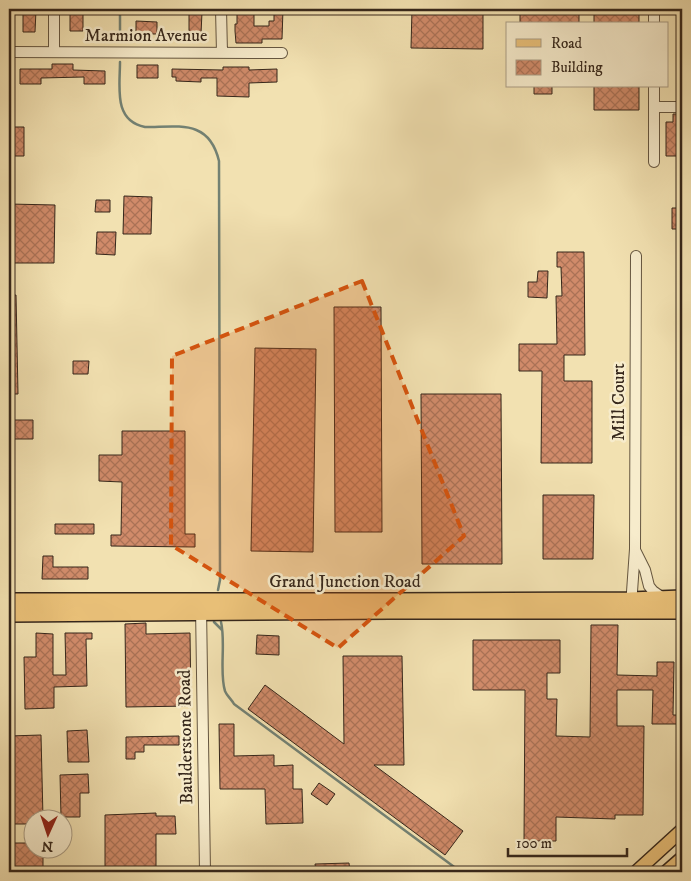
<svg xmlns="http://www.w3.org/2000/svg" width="691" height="881" font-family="'IM FELL DW Pica',serif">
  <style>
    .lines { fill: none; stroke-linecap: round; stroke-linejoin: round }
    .stream { stroke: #738173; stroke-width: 2.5 }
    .building { fill: url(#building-cross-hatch); stroke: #36271b }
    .minor-casing { stroke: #655640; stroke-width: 12 }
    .major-casing { stroke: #36271b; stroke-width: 15 }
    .highway-casing { stroke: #36271b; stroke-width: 18 }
    .minor { stroke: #f7eccc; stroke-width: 10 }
    .major { stroke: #e9c078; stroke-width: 12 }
    .highway { stroke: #e9c078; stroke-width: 15 }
    .marked { fill: #d6540e; fill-opacity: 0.2; stroke: #d6540e; stroke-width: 4; stroke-dasharray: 10 6; stroke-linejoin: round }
    .labels { text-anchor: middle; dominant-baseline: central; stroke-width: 5; stroke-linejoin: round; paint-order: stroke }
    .street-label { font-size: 18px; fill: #36271b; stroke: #f7eccc }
  </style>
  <defs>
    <pattern id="building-cross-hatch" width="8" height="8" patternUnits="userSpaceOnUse" patternTransform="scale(1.25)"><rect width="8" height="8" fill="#d08b6a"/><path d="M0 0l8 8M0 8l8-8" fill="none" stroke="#aa7256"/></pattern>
  </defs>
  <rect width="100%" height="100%" fill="#f2e1b1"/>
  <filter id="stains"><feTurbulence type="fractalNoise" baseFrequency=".004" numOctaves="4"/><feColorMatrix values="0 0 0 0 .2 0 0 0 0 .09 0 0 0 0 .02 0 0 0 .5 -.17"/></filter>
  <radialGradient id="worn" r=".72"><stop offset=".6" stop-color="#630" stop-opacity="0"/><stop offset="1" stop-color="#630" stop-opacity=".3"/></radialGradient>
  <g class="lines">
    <!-- stream -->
    <path class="stream" d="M120,9v32
      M120,62c0,25 -7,59 25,65 34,0 64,-8 74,34l1,419 -2,10
      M214,622l8,8
      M221,622c5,21 -2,50 4,69 2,5 7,9 9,13l227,168"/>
  </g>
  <!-- building -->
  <path class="building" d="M70,9h13v22h-13z
    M237,9h17v17h15v-5h5v-12h9l-1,30h-20v4h-26l-1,-12v-7h2z
    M412,9h71v40l-72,-1z
    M520,9h59v15h-59z
    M594,9h45v15h-45z
    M23,10h13l-1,22h-12z
    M189,11l13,1 -1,22h-12z
    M136,21l21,1v12h-21z
    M52,64h21v6l32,1v13h-21v-7l-43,1v6h-21v-15h32z
    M137,65h21v13h-21z
    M223,67h26v3l28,-1v13l-28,1v14l-32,-1v-18h-16v4l-25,-1v-4h-4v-8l51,1z
    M534,86h18v8h-18z
    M594,86h45v24h-45z
    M673,114h9v42h-16v-34h7z
    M9,127h15v29h-15z
    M124,196l28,1 -1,37h-28z
    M96,200h14v12h-15z
    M9,204l46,1 -1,58h-45z
    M672,208h10v21h-10z
    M97,232h19l-1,23 -19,-1z
    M557,252h27l1,103h-21v26h28v82h-51l1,-92h-23v-27h38l-1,-48h6l-1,-29h-4z
    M538,271h10l-1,27 -19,-1v-15h9z
    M9,295h7l2,99h-9z
    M334,307h47l1,225h-47z
    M255,348l61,1 -3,203 -62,-1z
    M73,361h16l-1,13h-15z
    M421,394h80l1,170h-80z
    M9,420h24v19h-24z
    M122,431h63v103h10v13l-84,-1v-11h10l1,-53 -23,-1v-26h23z
    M543,495h51l-1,64h-50z
    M55,524h39v10h-39z
    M43,556h10v11h35v12h-46z
    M146,623v11l44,-1 1,73 -65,1 -1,-83z
    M591,625h27l-1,50 40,1v-14h17l-1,53h9v9h-30l1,-34h-36v36h27l-1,89h-28v4l-59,-2v24h-32l1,-151h-52v-50h87v33h-13v26h10l-1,37 34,1z
    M36,633l17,1v41h13l-1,-42h27v6h-6l1,47 -33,1v21l-29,1 -1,-52h12z
    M257,635l22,1v19l-23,-1z
    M343,656h59l2,109h-30l89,66 -18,24 -197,-146 17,-24 79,59z
    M219,724h15v32l40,-1v11l19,-1v24h9l1,34 -37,1 -1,-35h-45z
    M87,730l2,32h-21l-1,-31z
    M41,735l2,83h-11v6h-23v-88z
    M179,736v9h-35v7h-9v7h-9v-22z
    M88,774l1,19h-9v24h-19l-1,-42z
    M319,783l16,11 -8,11 -16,-11z
    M156,813v3h19l1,18h-20v38h-51v-57z
    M9,843h23v5h11v24h-34z
    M349,863l1,9h-34l-1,-8z"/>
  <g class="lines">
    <!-- minor casing -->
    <g class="minor-casing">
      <path id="minor" d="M221,9l1,44
        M654,9v15
        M9,52l273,1
        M54,52v-43
        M654,107h28
        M654,162v-76
        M635,550l10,20 4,16 4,5 10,7
        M631,606l4,-57 1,-293
        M201,607l4,265"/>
    </g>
    <!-- major casing -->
    <g class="major-casing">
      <path id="major" d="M636,872l46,-42
        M666,872l16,-14"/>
    </g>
    <!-- highway casing -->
    <g class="highway-casing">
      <path id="highway" d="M9,601h381l240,-1 52,-2
        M9,614l381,-3h292"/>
    </g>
    <!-- minor -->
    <use href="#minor" class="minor"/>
    <!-- major -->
    <use href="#major" class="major"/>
    <!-- highway -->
    <use href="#highway" class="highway"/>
  </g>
  <!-- marked area -->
  <path class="marked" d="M362,281l102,255 -126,112 -167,-103 1,-189z"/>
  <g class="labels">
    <!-- street labels -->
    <g class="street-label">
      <text x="146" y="36">Marmion Avenue</text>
      <text transform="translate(619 402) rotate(-90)">Mill Court</text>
      <text x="345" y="582">Grand Junction Road</text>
      <text transform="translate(186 737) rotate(-91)">Baulderstone Road</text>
    </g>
  </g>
  <!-- margin -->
  <rect width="691" height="881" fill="none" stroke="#f2e1b1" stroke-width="30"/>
  <rect x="10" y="10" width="671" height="861" fill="none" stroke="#36271b" stroke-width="2.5"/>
  <rect x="15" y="15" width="661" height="851" fill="none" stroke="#36271b"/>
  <!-- legend -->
  <rect x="506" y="22" width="162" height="65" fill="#f7eccc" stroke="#aa9d85"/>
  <rect x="516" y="39" width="25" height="8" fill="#e9c078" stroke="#aa9d85"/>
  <text x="551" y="48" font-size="15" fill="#36271b">Road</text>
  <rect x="516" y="60" width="25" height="15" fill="url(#building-cross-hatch)" stroke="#aa9d85"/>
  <text x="551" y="72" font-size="15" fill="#36271b">Building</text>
  <!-- north arrow -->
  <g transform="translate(48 834) rotate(183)"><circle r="24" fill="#f7eccc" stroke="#aa9d85"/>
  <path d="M0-4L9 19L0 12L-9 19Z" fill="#8f2418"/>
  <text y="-8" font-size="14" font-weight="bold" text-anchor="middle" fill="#36271b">N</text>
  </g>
  <!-- scale -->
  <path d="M508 848v8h119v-8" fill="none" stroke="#36271b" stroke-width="2.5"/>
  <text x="516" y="848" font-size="15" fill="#36271b" stroke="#f7eccc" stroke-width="4" paint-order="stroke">100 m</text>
  <rect width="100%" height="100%" filter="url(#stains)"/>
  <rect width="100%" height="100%" fill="url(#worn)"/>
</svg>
